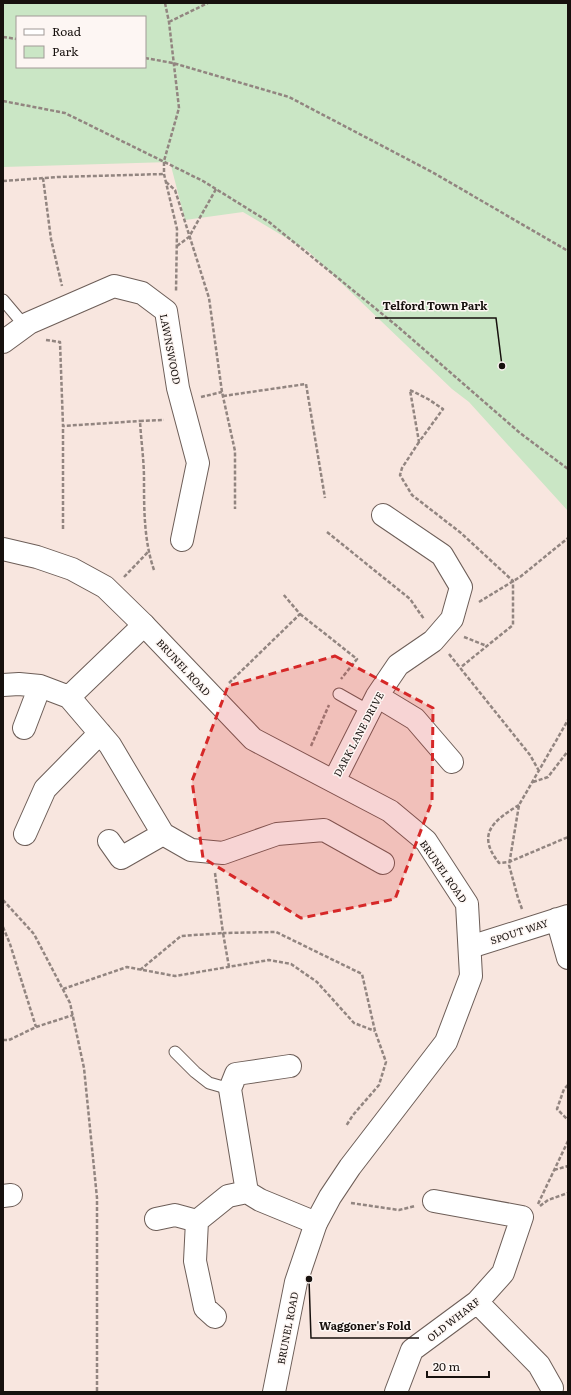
<svg xmlns="http://www.w3.org/2000/svg" width="571" height="1395" font-family="Literata,serif">
  <style>
    .green { fill: #cae6c5; fill-rule: evenodd }
    .lines { fill: none; stroke-linecap: round; stroke-linejoin: round }
    .service-casing { stroke: #6d5e58; stroke-width: 13 }
    .minor-casing { stroke: #6d5e58; stroke-width: 24 }
    .tertiary-casing { stroke: #6d5e58; stroke-width: 24 }
    .path { stroke: #928580; stroke-width: 2.5; stroke-dasharray: 4 2; stroke-linecap: butt }
    .service { stroke: #fff; stroke-width: 11 }
    .minor { stroke: #fff; stroke-width: 22 }
    .tertiary { stroke: #fff; stroke-width: 22 }
    .marked { fill: #d62828; fill-opacity: 0.2; stroke: #d62828; stroke-width: 3; stroke-dasharray: 8 5; stroke-linejoin: round }
    .labels { text-anchor: middle; dominant-baseline: central; stroke-width: 3; stroke-linejoin: round; paint-order: stroke }
    .street-label { font-size: 10px; fill: #17110e; stroke: #fdf6f3 }
    .leader { fill: none; stroke: #17110e; stroke-width: 1.5 }
    .callout-dot { fill: #17110e; stroke: #fdf6f3; stroke-width: 1.5 }
    .callout-label { font-size: 11px; text-anchor: middle; font-weight: bold; fill: #17110e; stroke: #fdf6f3; stroke-width: 3; stroke-linejoin: round; paint-order: stroke }
  </style>
  <rect width="100%" height="100%" fill="#f8e6df"/>
  <!-- green -->
  <path class="green" d="M3,3h565v508l-99,-109 -17,-13 -144,-138 -65,-39 -58,8 -15,-58 -167,5zM17,17h128v50h-128z"/>
  <g class="lines">
    <!-- service casing -->
    <g class="service-casing">
      <path id="service" d="M3,300l22,26
        M339,694l30,17
        M175,1052l20,20 14,11 21,6"/>
    </g>
    <!-- minor casing -->
    <g class="minor-casing">
      <path id="minor" d="M3,342l26,-19 85,-37 28,7 24,18 12,77 20,75 -16,77
        M3,685l16,-1 21,2 29,11 41,48 53,89 28,16 32,3 54,-19 47,-4 59,33
        M377,696l38,23 37,43
        M69,697l75,-72
        M24,728l16,-42
        M334,781l43,-85 21,-31 35,-24 19,-22 9,-32 -19,-32 -59,-40
        M25,834l20,-45 55,-56
        M109,841l12,17 42,-24
        M557,919l11,39
        M470,947l98,-31
        M247,1192l-17,-103 6,-15 54,-8
        M3,1196l8,-1
        M156,1219l19,-4 22,6
        M477,1302l62,63 13,23
        M215,1317l-10,-9 -10,-47 2,-40 31,-25 19,-4 13,8 56,23
        M396,1392l16,-42 65,-48 26,-29 19,-56 -88,-16"/>
    </g>
    <!-- tertiary casing -->
    <g class="tertiary-casing">
      <path id="tertiary" d="M3,549l34,8 35,12 33,18 39,38 109,114 137,72 36,30 41,63 4,72 -25,66 -96,125 -20,30 -14,26 -20,59 -22,110"/>
    </g>
    <!-- path -->
    <path class="path" d="M165,3l4,19 10,86 -15,53v13l13,55 -1,63
      M169,22l39,-19
      M3,37l14,2
      M145,58l28,5 116,34 143,75 136,79
      M3,101l62,12 138,68 66,41 128,104 123,107 48,36
      M43,178l8,61 11,47
      M3,181l55,-4 106,-3
      M166,182l9,8 34,108 13,94 13,59v58
      M177,246l12,-9 27,-48
      M46,340l14,2 3,84 77,-5
      M410,390l18,9 15,10 -24,33z
      M223,396l83,-12 19,114
      M201,397l21,-5
      M419,442l-17,26 -2,7 12,20 49,38 52,48v44l-52,42
      M63,529v-103
      M327,532l83,67 14,20
      M154,570c-10,-29 -10,-60 -10,-91 0,-19 -3,-39 -4,-58l24,-1
      M124,577l24,-25
      M479,602l41,-25 48,-39
      M300,614l57,45 -16,20
      M464,637l23,9
      M449,654l81,101 9,16
      M229,683l71,-69 -17,-20
      M311,746l18,-41
      M533,782l15,-5 20,-26
      M519,805c-26,16 -43,29 -20,58l10,-1 59,-25
      M215,873l8,60 53,-1 86,42 13,57 11,31 -7,23 -26,30 -7,11
      M3,900l31,34 36,69 14,65 13,130v194
      M522,909l-4,-11 -9,-33 10,-60 49,-85
      M3,927l7,17 26,83
      M140,970l41,-34 42,-3 6,34
      M63,989l64,-22 48,9 94,-16 22,4 26,18 37,41 21,8
      M3,1040h6l27,-13 37,-12
      M568,1085l-4,4 -7,20 11,11
      M554,1170l14,-4
      M351,1203l48,7 16,-4
      M538,1204l30,-63
      M540,1206l8,-6 20,-7"/>
    <!-- service -->
    <use href="#service" class="service"/>
    <!-- minor -->
    <use href="#minor" class="minor"/>
    <!-- tertiary -->
    <use href="#tertiary" class="tertiary"/>
  </g>
  <!-- marked area -->
  <path class="marked" d="M335,656l98,52 -1,93 -37,98 -94,19 -98,-60 -11,-77 36,-95z"/>
  <g class="labels">
    <!-- street labels -->
    <g class="street-label">
      <text transform="translate(171 349) rotate(79)">LAWNSWOOD</text>
      <text transform="translate(184 667) rotate(47)">BRUNEL ROAD</text>
      <text transform="translate(358 734) rotate(-62)">DARK LANE DRIVE</text>
      <text transform="translate(444 871) rotate(55)">BRUNEL ROAD</text>
      <text transform="translate(519 931) rotate(-18)">SPOUT WAY</text>
      <text transform="translate(453 1319) rotate(-38)">OLD WHARF</text>
      <text transform="translate(287 1328) rotate(-79)">BRUNEL ROAD</text>
    </g>
  </g>
  <!-- callouts -->
  <path class="leader" d="M502 366L496 318H375M309 1279L311 1338H419"/>
  <g class="callout-dot">
    <circle cx="502" cy="366" r="4"/>
    <circle cx="309" cy="1279" r="4"/>
  </g>
  <g class="callout-label">
    <text x="435" y="310">Telford Town Park</text>
    <text x="365" y="1330">Waggoner's Fold</text>
  </g>
  <!-- border -->
  <rect width="571" height="1395" fill="none" stroke="#17110e" stroke-width="8"/>
  <!-- legend -->
  <rect x="16" y="16" width="130" height="52" fill="#fdf6f3" stroke="#a19a97"/>
  <rect x="24" y="29" width="20" height="6" fill="#ffffff" stroke="#a19a97"/>
  <text x="52" y="36" font-size="12" fill="#17110e">Road</text>
  <rect x="24" y="46" width="20" height="12" fill="#cae6c5" stroke="#a19a97"/>
  <text x="52" y="56" font-size="12" fill="#17110e">Park</text>
  <!-- scale -->
  <path d="M427 1371v6h62v-6" fill="none" stroke="#17110e" stroke-width="2"/>
  <text x="433" y="1371" font-size="12" fill="#17110e" stroke="#fdf6f3" stroke-width="3" paint-order="stroke">20 m</text>
</svg>
